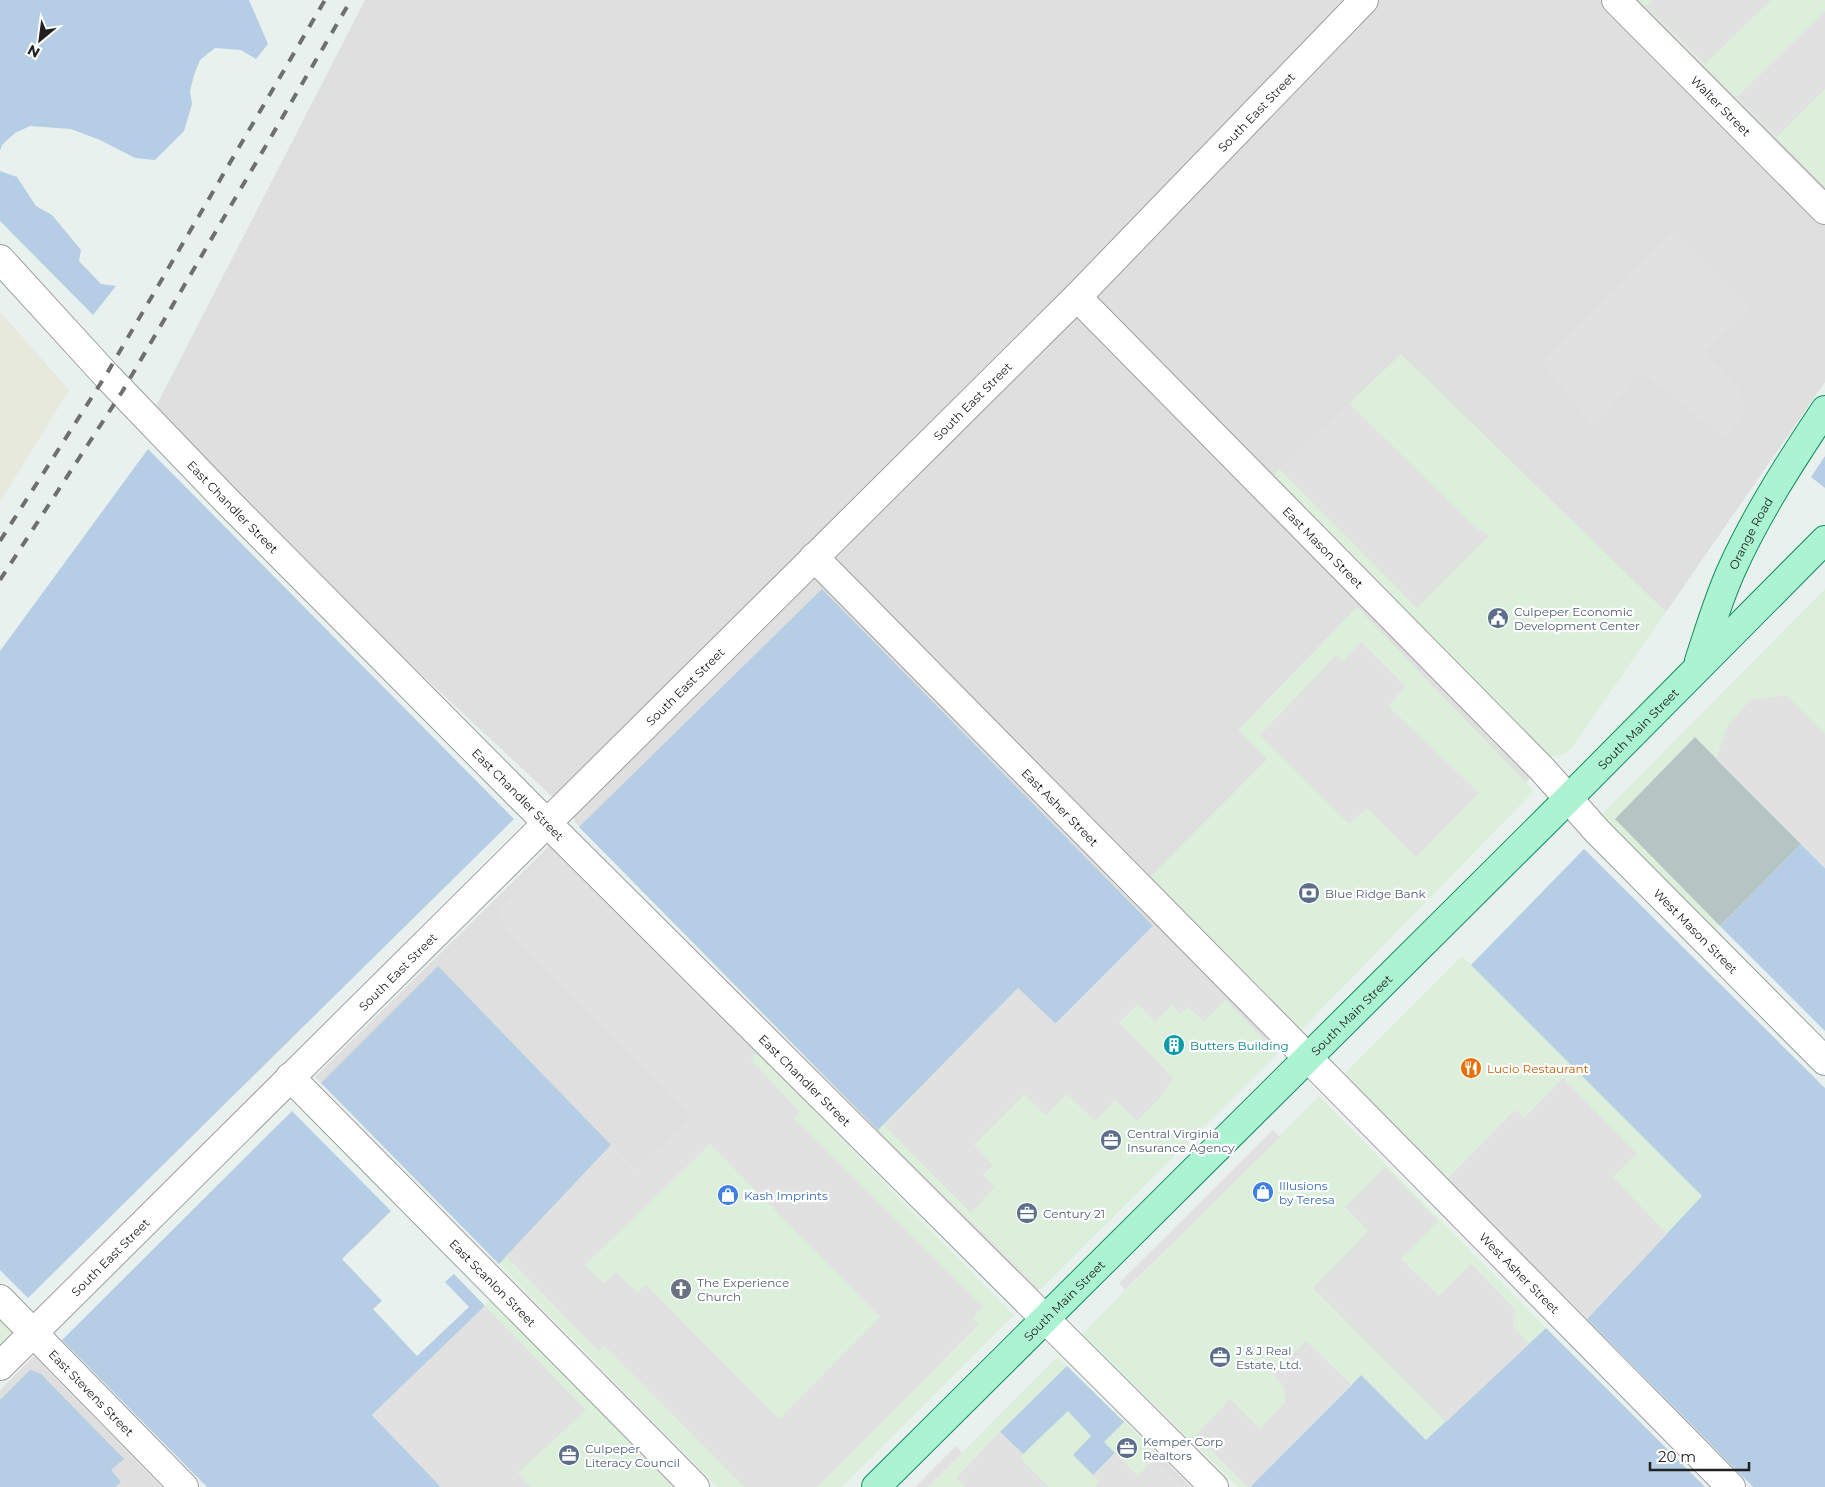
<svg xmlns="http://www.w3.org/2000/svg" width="1825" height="1487" font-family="Montserrat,sans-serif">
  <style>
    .residential { fill: #dfdfdf }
    .commercial { fill: #dbefdb }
    .industrial { fill: #e7e9dc }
    .construction { fill: #b5c5c4 }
    .grass { fill: #b5cee5 }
    .parking { fill: #e1e1e1; fill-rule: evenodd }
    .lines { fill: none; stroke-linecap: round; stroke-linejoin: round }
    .minor-casing { stroke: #9e9e9e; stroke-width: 30 }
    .major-casing { stroke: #108e60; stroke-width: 30 }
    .minor { stroke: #fff; stroke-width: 28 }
    .major { stroke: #acf3d2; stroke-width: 28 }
    .rail { stroke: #6f6f6f; stroke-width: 4; stroke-dasharray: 10 10; stroke-linecap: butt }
    .labels { text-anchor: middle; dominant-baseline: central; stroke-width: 4.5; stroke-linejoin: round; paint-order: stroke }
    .street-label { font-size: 12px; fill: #212121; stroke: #fff }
    .service-label { font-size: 12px; fill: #4e5e75; stroke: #fff; text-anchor: start }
    .culture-label { font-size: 12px; fill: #0d838f; stroke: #fff; text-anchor: start }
    .food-label { font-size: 12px; fill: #c56008; stroke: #fff; text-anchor: start }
    .shop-label { font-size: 12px; fill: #366cbe; stroke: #fff; text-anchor: start }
    .worship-label { font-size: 12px; fill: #5b616d; stroke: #fff; text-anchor: start }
  </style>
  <rect width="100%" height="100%" fill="#e9f1ee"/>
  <!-- residential -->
  <path class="residential" d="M365,0h1460v382l-159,230 -4,-4 -80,116 -546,569 -462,-472 1,-1 -31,-31 -395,-369z
    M549,846l208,207 -121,117 -25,-25 -112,119 -184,-187z
    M34,1356l128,131h-162v-97z
    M1161,1457l30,30h-61z"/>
  <!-- commercial -->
  <path class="commercial" d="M1639,0h186v187z
    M1401,354l265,258 -93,134 -7,7 -9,3 -9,-1 -7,-5 -269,-274z
    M1825,589v279l-24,-24 -85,85 -115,-114z
    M1357,607l177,184 -233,239 -150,-154 116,-117 -29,-29z
    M1153,926l125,127 -238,237 -162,-160 140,-142 38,36z
    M1462,956l240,240 -115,123 -244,-244z
    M757,1053l257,262 -172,172h-125l-218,-223 112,-119 25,25z
    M1319,1096l227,232 -120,112 -66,-65 -110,112h-12l-156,-153z
    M492,1299l183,188h-234l-69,-72z
    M0,1320l12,12 -12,12z
    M1057,1357l104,100 -31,30h-202z"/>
  <!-- industrial -->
  <path class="industrial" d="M0,312l69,78 -69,112z"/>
  <!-- construction -->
  <path class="construction" d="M1695,737l106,107 -81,82 -105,-107z"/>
  <!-- grass -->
  <path class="grass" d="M0,0h249l19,44 -12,15 -15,-9 -26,-2 -15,12 -6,15 -4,16 2,13 -8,27 -29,29 -20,-2 -35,-18 -29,-11 -41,-3 -15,7 -13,12 -2,6z
    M0,171l17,6 19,29 16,9 29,35 -2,11 22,23 15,2 -23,29 -93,-94z
    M148,449l366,370 -486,479 -28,-28v-619z
    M1825,456v32l-14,-11z
    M822,589l331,337 -98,98 -37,-36 -140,142 -299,-303z
    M1801,844l24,24v163l-105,-105z
    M1584,849l241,239v399h-72l-166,-168 115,-123 -231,-231z
    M438,966l173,179 -112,119 -178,-181z
    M292,1111l99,100 -49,48 40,42 -9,8 44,47 52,-49 -24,-25 9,-8 31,32 -113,109 69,72h-234l-145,-147z
    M1546,1328l159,159h-455l111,-112 65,65z
    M1067,1366l57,56 -20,20 11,11 -22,22 -20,-20 18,-19 -23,-25 -45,43 -23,-22z
    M30,1370l11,4 83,85 -13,11 10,12 -6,5h-115v-87z"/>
  <!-- parking -->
  <path class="parking" d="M1653,0h118l-66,64 -59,-58z
    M1825,11v78l-48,48 -40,-40z
    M1673,230l78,78 -47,45 39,40 -2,8 6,9 -23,29 -79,-65 -8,2 -43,51 -52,-65z
    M1349,403l128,126 6,2 6,5 -72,72 -138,-139z
    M1361,642l44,44 -16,21 90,86 -63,64 -49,-49 -18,16 -89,-89 76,-80 7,6z
    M1786,695l39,39v134l-109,-109 11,-32 23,-27z
    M554,852l203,201 -7,6 50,53 -6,6 189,189 -11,11 7,6 -162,163h-73l-139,-141 -6,5 -93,-95 105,-111 25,25 55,-54 -187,-189 -7,-18zM710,1144l170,173 -101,102 -133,-134 -9,8 -21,-21 -12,12 -19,-19z
    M1153,926l73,73 -22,23 -15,-15 -9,7 -8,-9 -17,17 -17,-18 -19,19 54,55 -12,19 -24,24 -22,-21 -20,21 -28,-27 -21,21 -22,-20 -50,50 19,20 -10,10 12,12 -24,26 -87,-88 134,-137 38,36z
    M1563,1078l74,76 -24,23 54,57 -80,85 -140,-140 68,-69 9,8z
    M1273,1130l7,7 -155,153 -6,-7z
    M1385,1167l53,54 -37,38 38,37 32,-32 44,45 -2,17 16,18 -83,78 -133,-134 55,-57 -23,-24z
    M485,1306l101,104 -68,63 13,14h-90l-69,-72z
    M1306,1341l46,44 -102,102h-2l-52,-52 34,-36 30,30 25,-27 -1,-15 -11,-13z
    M1000,1432l23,22 -3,4 29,29h-84l-9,-9z
    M956,1446l6,7 -34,34h-13z
    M1115,1453l23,23 16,-18 29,29h-88l5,-5 -7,-7z"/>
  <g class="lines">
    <!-- minor casing -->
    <g class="minor-casing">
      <g id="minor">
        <path id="s1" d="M1616,0l209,210"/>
        <path id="s2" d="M0,259l106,116 120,125 305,307 683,680"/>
        <path id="s3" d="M1077,297l465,472 55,62 228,230"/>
        <path id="s4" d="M814,557l917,930"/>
        <path id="s5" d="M290,1077l405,410"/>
        <path id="s6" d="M0,1299l184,188"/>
        <path id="s7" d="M0,1366l1077,-1069 287,-297"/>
      </g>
    </g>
    <!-- major casing -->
    <g class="major-casing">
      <g id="major">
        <path id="s8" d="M1699,661c10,-30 19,-61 32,-90 25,-56 60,-110 94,-161"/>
        <path id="s9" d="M876,1487l673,-669 276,-278"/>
      </g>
    </g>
    <!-- minor -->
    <use href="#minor" class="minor"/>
    <!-- major -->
    <use href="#major" class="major"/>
    <!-- rail -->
    <path class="rail" d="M0,541l106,-166 219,-375
      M0,580l122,-188 229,-392"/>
  </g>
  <!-- icons -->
  <defs>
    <g id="civic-disc" transform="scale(1.125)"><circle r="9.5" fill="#5c6f8a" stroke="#fff"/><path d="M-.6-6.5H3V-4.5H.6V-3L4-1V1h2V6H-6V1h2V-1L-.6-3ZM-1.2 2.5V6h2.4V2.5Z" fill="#fff"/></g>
    <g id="bank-disc" transform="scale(1.125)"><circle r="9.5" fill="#5c6f8a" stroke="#fff"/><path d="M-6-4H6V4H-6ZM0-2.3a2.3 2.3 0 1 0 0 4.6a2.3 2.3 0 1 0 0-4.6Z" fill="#fff"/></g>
    <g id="building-disc" transform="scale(1.125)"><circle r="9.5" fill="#0f9aa8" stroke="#fff"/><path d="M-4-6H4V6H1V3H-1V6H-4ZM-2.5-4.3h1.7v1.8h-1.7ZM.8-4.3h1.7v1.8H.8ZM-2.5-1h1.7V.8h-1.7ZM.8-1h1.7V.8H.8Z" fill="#fff"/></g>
    <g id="restaurant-disc" transform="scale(1.125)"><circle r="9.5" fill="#e8710a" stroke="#fff"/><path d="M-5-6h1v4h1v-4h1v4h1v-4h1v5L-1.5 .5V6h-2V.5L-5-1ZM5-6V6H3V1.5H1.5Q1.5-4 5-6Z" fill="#fff"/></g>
    <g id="office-disc" transform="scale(1.125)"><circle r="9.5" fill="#5c6f8a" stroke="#fff"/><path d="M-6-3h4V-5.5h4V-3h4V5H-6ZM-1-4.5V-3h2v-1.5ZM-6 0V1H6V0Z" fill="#fff"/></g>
    <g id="shop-disc" transform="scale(1.125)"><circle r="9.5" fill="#3f7fe0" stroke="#fff"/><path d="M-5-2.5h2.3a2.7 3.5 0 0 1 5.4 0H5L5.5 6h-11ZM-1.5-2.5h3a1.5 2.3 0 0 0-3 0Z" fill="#fff"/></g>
    <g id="church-disc" transform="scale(1.125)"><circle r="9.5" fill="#6b7280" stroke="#fff"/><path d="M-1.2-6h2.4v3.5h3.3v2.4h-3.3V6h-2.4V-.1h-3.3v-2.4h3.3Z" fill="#fff"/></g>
  </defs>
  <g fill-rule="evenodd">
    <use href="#civic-disc" x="1498" y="618"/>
    <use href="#bank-disc" x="1309" y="893"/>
    <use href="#building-disc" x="1174" y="1045"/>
    <use href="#restaurant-disc" x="1471" y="1068"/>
    <use href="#office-disc" x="1111" y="1140"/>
    <use href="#shop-disc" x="1263" y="1192"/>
    <use href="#shop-disc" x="728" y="1195"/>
    <use href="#office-disc" x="1027" y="1213"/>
    <use href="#church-disc" x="681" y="1289"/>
    <use href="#office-disc" x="1220" y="1357"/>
    <use href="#office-disc" x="1127" y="1448"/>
    <use href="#office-disc" x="569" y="1455"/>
  </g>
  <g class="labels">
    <!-- street labels -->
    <g class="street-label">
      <text stroke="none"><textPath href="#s1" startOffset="149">Walter Street</textPath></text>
      <text stroke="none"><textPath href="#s7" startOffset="1775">South East Street</textPath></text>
      <text stroke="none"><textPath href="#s7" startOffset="1370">South East Street</textPath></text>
      <text stroke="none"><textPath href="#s2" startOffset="340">East Chandler Street</textPath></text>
      <text stroke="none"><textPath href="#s8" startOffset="138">Orange Road</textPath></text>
      <text stroke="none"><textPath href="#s3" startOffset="351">East Mason Street</textPath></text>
      <text stroke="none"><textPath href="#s7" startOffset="965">South East Street</textPath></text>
      <text stroke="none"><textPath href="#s9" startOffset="1075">South Main Street</textPath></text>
      <text stroke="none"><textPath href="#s2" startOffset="745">East Chandler Street</textPath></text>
      <text stroke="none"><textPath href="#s4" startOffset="351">East Asher Street</textPath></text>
      <text stroke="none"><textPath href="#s3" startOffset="886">West Mason Street</textPath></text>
      <text stroke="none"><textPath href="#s7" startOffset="560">South East Street</textPath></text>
      <text stroke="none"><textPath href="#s9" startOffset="670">South Main Street</textPath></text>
      <text stroke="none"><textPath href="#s2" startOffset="1150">East Chandler Street</textPath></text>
      <text stroke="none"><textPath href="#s7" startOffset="155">South East Street</textPath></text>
      <text stroke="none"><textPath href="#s4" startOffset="1005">West Asher Street</textPath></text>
      <text stroke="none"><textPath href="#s5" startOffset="289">East Scanlon Street</textPath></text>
      <text stroke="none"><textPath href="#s9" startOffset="265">South Main Street</textPath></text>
      <text stroke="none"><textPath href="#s6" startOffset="131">East Stevens Street</textPath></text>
    </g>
    <!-- service labels -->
    <g class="service-label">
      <text x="1514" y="611">Culpeper Economic<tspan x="1514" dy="14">Development Center</tspan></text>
      <text x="1325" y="893">Blue Ridge Bank</text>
      <text x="1127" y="1133">Central Virginia<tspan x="1127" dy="14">Insurance Agency</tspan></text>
      <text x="1043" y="1213">Century 21</text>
      <text x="1236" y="1350">J &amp; J Real<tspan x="1236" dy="14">Estate, Ltd.</tspan></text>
      <text x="1143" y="1441">Kemper Corp<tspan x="1143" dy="14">Realtors</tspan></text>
      <text x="585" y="1448">Culpeper<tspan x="585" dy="14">Literacy Council</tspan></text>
    </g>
    <!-- culture labels -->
    <g class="culture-label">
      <text x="1190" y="1045">Butters Building</text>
    </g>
    <!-- food labels -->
    <g class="food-label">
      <text x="1487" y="1068">Lucio Restaurant</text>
    </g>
    <!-- shop labels -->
    <g class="shop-label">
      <text x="1279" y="1185">Illusions<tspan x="1279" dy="14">by Teresa</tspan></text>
      <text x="744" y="1195">Kash Imprints</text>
    </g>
    <!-- worship labels -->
    <g class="worship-label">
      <text x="697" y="1282">The Experience<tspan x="697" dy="14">Church</tspan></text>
    </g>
  </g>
  <!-- north arrow -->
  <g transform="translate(40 40) rotate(209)" stroke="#ffffff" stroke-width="4" paint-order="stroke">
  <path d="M0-4L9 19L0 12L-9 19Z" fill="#212121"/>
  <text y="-8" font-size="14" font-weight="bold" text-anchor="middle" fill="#212121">N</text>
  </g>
  <!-- scale -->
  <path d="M1650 1462v8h99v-8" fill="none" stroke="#212121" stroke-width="2.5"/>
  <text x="1658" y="1462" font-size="15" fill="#212121" stroke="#ffffff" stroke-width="4" paint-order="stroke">20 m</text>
</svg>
